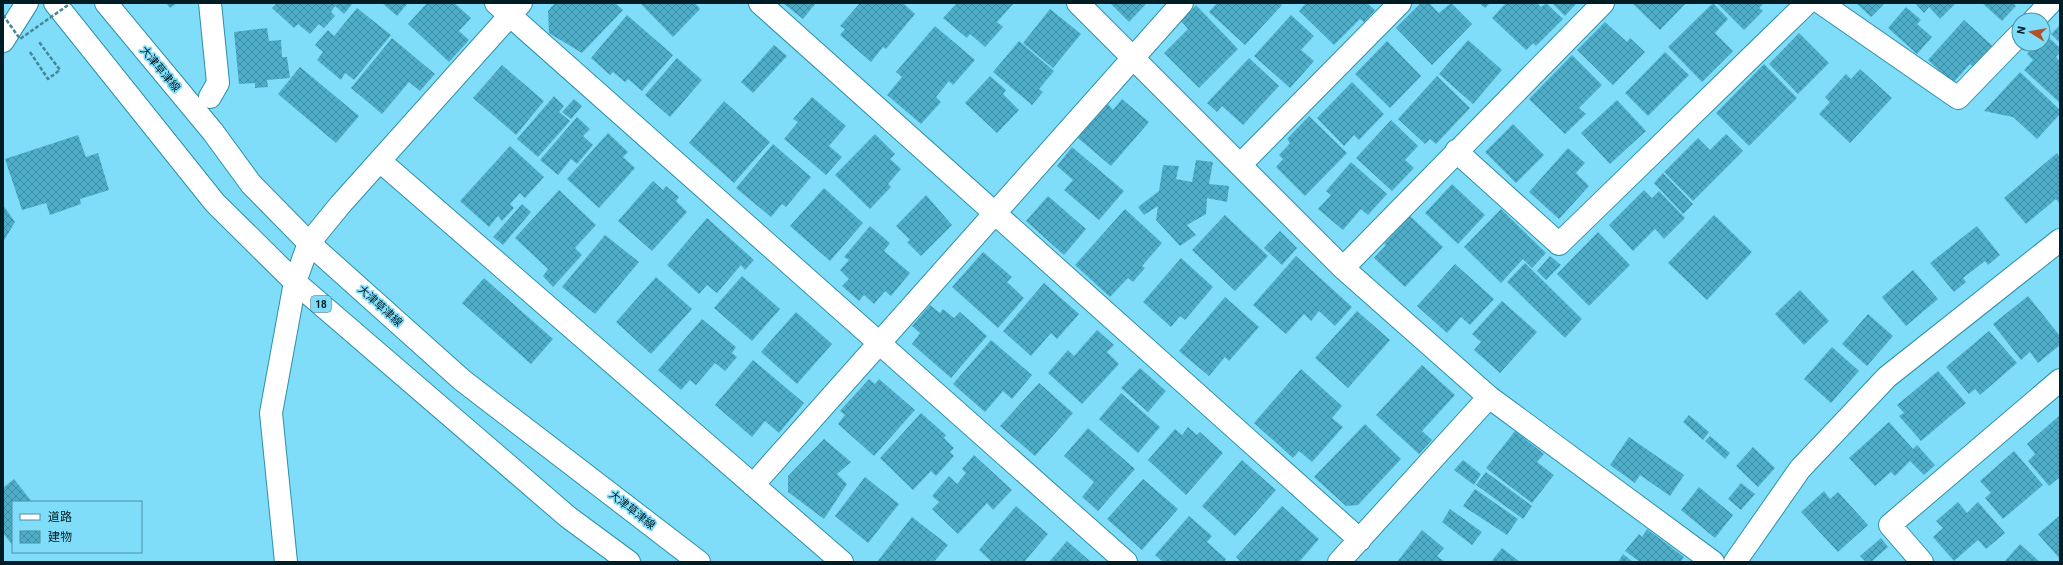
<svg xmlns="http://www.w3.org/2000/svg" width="2063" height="565" font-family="Roboto,'Noto Sans JP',sans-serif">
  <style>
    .building { fill: url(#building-cross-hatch) }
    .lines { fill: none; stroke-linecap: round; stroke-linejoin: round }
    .minor-casing { stroke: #2d90aa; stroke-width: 24 }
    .major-casing { stroke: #2d90aa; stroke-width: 24 }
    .path { stroke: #468699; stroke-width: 2.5; stroke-dasharray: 4 2; stroke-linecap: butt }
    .minor { stroke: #fff; stroke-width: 22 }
    .major { stroke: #fff; stroke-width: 22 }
    .path-bridge { stroke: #468699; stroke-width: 2.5; stroke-dasharray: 4 2; stroke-linecap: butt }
    .labels { text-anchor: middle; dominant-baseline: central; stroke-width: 3.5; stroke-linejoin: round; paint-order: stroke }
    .shield { fill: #80ddf9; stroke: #265664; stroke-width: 1 }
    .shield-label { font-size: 10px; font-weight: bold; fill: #001c24 }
    .street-label { font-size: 11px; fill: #001c24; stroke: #80ddf9 }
  </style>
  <defs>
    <pattern id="building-cross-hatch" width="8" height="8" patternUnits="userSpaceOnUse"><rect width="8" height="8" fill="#4eaec9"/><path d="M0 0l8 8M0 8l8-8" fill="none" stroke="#3e8da3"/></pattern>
  </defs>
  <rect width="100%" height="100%" fill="#80ddf9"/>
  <!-- building -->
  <path class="building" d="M166,3h11l-7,5z
    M277,3h76l-9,11 -9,-8 -4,6 4,4 -11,12 -5,-4 -9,10 -12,-10 -4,4 -22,-20z
    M382,3h26l-11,13z
    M427,3h27l17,15 -12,13 10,9 -20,22 -41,-38z
    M555,3h60l8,7 -41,43 -33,-20 -1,-22z
    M640,3h55l5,6 -27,28z
    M783,3h33l-13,16z
    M860,3h43l12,11 -29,35 -3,-2 -12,15 -31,-27 5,-6 -5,-3z
    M957,3h57l-17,19 6,5 -18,20 -15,-13 -3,4 -24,-20z
    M1110,3h37l-18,19z
    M1217,3h63l2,2 -37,40 -36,-33z
    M1306,3h61l8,7 -11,12 -4,-3 -26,26 -35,-34z
    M1421,3h8l10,10 12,-10 21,21 -40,41 -36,-37z
    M1479,3h11l-5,5z
    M1506,3h31l4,4 5,-4 17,16 -27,27 -3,-3 -7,7 -34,-32z
    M1552,3h25l-12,13z
    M1632,3h54l-26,27z
    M1713,3l15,16 -13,14 18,18 -31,31 -34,-35z
    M1717,3h47l-5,5 4,3 -19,19z
    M1856,3h29l-14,14z
    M1915,3h41l-16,16 -11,-12 -5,6z
    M1982,3h31l3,3 -14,15z
    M1196,5l42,44 -39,39 -35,-35 24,-24 -7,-8z
    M1906,7l15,13 -4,4 15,13 -15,17 -29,-26z
    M357,8l34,27 -37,45 -9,-7 -4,7 -24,-20 6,-8 -8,-7 13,-15 6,6z
    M1050,9l31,25 -28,34 -30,-25z
    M627,15l46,40 -31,36 -14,-12 -3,3 -12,-10 -3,3 -19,-17z
    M1291,15l23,21 -13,14 13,11 -24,27 -36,-32z
    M1964,20l32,29 -20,21 -6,-6 -17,19 -25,-23z
    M1605,22l22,20 3,-4 15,14 -32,33 -36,-35z
    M2060,25v18l-9,-9z
    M935,26l40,34 -22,25 -4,-4 -13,16 5,5 -20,22 -34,-29 15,-18 -6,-5z
    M267,28l2,13 12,-1 1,17h5l3,21 -23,2 1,7 -13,1v-5l-16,1 -5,-52z
    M1799,33l30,30 -31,31 -29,-30z
    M2045,34l15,14v4l-4,5 4,4v42l-36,-33 9,-10 -6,-6 9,-10h7v-8z
    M392,38l43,36 -15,17 -11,-9 -27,32 -31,-26z
    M1468,40l34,30 -29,34 -34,-30z
    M1019,41l35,30 -15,18 4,3 -11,13 -39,-33z
    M1387,41l34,35 -31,32 -35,-34z
    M774,45l13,11 -34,37 -12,-11z
    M1665,52l24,23 -41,41 -23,-23z
    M1572,55l30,30 -23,23 7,6 -21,20 -36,-35z
    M677,58l25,22 -32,37 -25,-22z
    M1249,58l30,28 -36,39 -21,-19 -5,6 -10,-9z
    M1764,64l33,34 -48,48 -33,-33z
    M502,65l42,36 -28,34 -43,-37z
    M300,67l59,49 -23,27 -58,-49z
    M1860,69l32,29 -42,45 -31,-29 11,-12 -5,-5 21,-23 5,5z
    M2020,72l40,38v4l-23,25 -24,-22 -29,-6z
    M990,76l16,14 -3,4 16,16 -22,23 -32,-30z
    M1437,76l33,32 -34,36 -6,-5 -5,5 -27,-25z
    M1352,82l32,32 -25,26 -5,-5 -10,11 -27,-28z
    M554,96l10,10 -5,6 11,9 -32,36 -21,-18z
    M812,97l34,29 -17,20 13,11 -16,18 -42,-36 14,-17 -5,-3z
    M574,99l8,7 -11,13 -9,-7z
    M1122,99l27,23 -38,44 -33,-28 30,-34 5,6z
    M1617,100l29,31 -36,33 -29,-31z
    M724,101l46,41 -36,41 -45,-40z
    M1309,116l38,37 -42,43 -29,-29 7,-8 -4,-4 11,-12 -3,-4z
    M577,117l13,12 -7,7 10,9 -16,19 -6,-5 -13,16 -18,-15z
    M1391,120l27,26 -13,14 9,8 -22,23 -36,-33z
    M1513,124l31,31 -28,28 -31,-31z
    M608,133l20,19 -5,5 12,11 -36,40 -32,-29z
    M875,134l20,20 -5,5 11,10 -13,15 3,3 -21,22 -35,-34z
    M1726,134l17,17 -50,50 -29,-29 34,-34 12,12z
    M78,135l8,22 12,-4 11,37 -29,9 1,5 -31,11 -4,-12 -24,7 -17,-51z
    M773,144l38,33 -25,30 -4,-3 -11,13 -35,-29z
    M510,146l34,31 -19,21 -5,-5 -10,11 4,4 -12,13 -4,-5 -9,11 -29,-26z
    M1072,147l52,44 -25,29 -35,-30 9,-10 -16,-14z
    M1568,148l17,15 -9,10 13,13 -30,33 -30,-27z
    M2057,153l3,4v47l-4,-5 -30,25 -22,-26z
    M1196,160l17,2 -4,22 20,2 -2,16 -20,-4 -1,16 -19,11 9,10 -16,11 -24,-26 2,-14 -14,9 -6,-8 21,-16 4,-26 16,1 -3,13 16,3z
    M1351,162l36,32 -19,21 -7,-6 -18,21 -25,-21 13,-14 -5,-4z
    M1663,173l30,31 -10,10 -29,-31z
    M653,181l10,9 3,-4 13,11 -3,4 11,11 -35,39 -34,-30z
    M1452,184l33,31 -27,29 -33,-31z
    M824,188l39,35 -33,38 -40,-35z
    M559,190l37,35 -21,23 7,7 -29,32 -10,-11 5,-7 -33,-31z
    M1644,190l8,8 7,-7 26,27 -21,21 -9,-10 -22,22 -24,-26z
    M926,195l26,30 -31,31 -14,-14 3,-2 -14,-14z
    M1048,196l38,33 -22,26 -38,-34z
    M522,204l9,8 -28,33 -10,-8z
    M3,205l12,17 -12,20z
    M1125,209l37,34 -20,23 3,2 -12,14 -5,-4 -18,19 -35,-32z
    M1501,209l45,44 -14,15 -9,-9 -22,24 -37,-36z
    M1225,215l43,41 -33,35 -43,-41z
    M1714,215l38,37 -45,48 -39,-37z
    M1410,216l33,31 -38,40 -31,-29 12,-13 -2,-1z
    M707,218l47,42 -9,10 -4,-5 -24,28 -10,-8 -8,9 -32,-29z
    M870,226l20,17 -6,8 26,22 -19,23 -6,-5 -11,13 -10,-9 -5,6 -17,-15 7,-7 -9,-9 9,-10 -5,-3z
    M1977,226l23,29 -12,10 -3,-4 -22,17 3,4 -12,10 -24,-29z
    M1280,231l17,17 -15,17 -18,-17z
    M1598,232l32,33 -41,41 -32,-32z
    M605,235l34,27 -44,52 -33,-27z
    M983,252l29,25 -5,5 17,16 -26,30 -46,-41z
    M1296,256l56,51 -17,19 -16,-15 -8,10 -7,-7 -18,20 -33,-29z
    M1550,256l11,9 -15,15 -9,-9z
    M1181,258l32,29 -28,33 -5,-4 -9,11 -28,-25z
    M1525,263l57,56 -17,19 -58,-56z
    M1455,264l39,35 -24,26 -9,-8 -14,16 -30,-27z
    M1913,270l25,29 -32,27 -24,-29z
    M742,276l38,33 -28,32 -38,-33z
    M656,277l36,32 -41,45 -35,-32z
    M484,278l69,61 -22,25 -69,-61z
    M1044,283l35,31 -22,25 -6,-6 -20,23 -28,-25z
    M1800,290l29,31 -25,24 -29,-31z
    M2028,296l32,40v9l-22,18 -8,-11 -9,8 -28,-36z
    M1225,297l34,30 -30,34 -4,-4 -16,19 -30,-25z
    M1502,301l35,31 -37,41 -26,-23 7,-8 -9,-8z
    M930,305l10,8 3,-4 11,9 6,-6 27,24 -36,42 -39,-34 8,-11 -8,-7z
    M1357,311l33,29 -42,48 -33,-30z
    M796,312l36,32 -35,40 -36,-32z
    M1868,314l25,22 -26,30 -25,-22z
    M702,319l34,28 -4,6 5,4 -12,14 -10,-8 -19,22 -6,-5 -9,10 -23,-20z
    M1097,330l17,15 -7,7 12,12 -37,40 -34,-31 20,-23 6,6z
    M1989,331l28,32 -37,32 -5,-6 -6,5 -23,-27z
    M991,340l41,35 -20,24 -9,-8 -18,21 -32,-28z
    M1832,347l27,24 -28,32 -27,-24z
    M753,360l51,43 -25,30 -14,-12 -13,16 -37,-32z
    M1422,365l33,30 -33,36 10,9 -13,14 -43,-39z
    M1140,368l26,23 -18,21 -27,-24z
    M1301,369l41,37 -10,12 11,9 -31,35 -13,-11 -6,7 -39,-35z
    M1938,371l28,32 -45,38 -22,-25 5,-3 -7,-8z
    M869,379l6,5 4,-5 36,31 -41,46 -36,-32 7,-9 -5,-4z
    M1039,383l34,30 -38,43 -35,-30z
    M1121,393l39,34 -22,26 -39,-34z
    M921,413l25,22 -2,3 10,10 -4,4 4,4 -18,20 -5,-5 -18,19 -33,-32z
    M1689,415l20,17 -6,8 -20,-18z
    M2060,415v62l-11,9 -21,-25 7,-7 -8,-10z
    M1889,422l24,27 4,-4 18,20 -11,10 -14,-14 -15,15 -4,-4 -16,14 -26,-28z
    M1365,424l36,35 -43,46 -12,1 -32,-29z
    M1188,427l9,8 3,-3 23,21 -37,42 -38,-35 27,-31 7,6z
    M1088,428l47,41 -37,42 -16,-14 12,-15 -30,-26z
    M1515,431l29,23 -7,8 17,13 -22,28 -46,-35z
    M1710,436l20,17 -5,6 -20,-18z
    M1629,437l55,38 -14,21 -30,-21 -5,8 -25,-18z
    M824,439l27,23 -14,12 10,10 -23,35 -36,-27v-16z
    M1753,447l22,21 -17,19 -22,-21z
    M2014,451l29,34 -40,34 -18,-21 6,-5 -11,-12z
    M974,455l38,35 -19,20 -6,-7 -29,31 -26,-25 7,-7 -7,-6 17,-20 8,8 9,-11 -4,-4z
    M1242,460l34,30 -41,46 -33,-30z
    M1463,460l18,14 -7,11 -20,-15z
    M1486,472l46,34 -9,13 -47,-34z
    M865,477l34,27 -31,39 -33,-27z
    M14,479l18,23h-19v44l-10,-13v-45z
    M1143,479l35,30 -36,41 -35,-31z
    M1741,483l14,11 -14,16 -13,-11z
    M1699,487l34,28 -18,23 -34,-28z
    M1475,489l43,30 -11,16 -44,-29z
    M1824,491l6,8 8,-7 30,33 -30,27 -37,-40z
    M1958,502l9,11 11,-11 27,31 -19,16 -8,-9 -24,21 -21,-24 10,-9 -7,-7z
    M1016,506l32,28 -24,28h-32l-13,-12z
    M1282,506l37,33 -20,23h-58l-5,-5z
    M1450,509l32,23 -10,13 -30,-23z
    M2060,515v44l-22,-25z
    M1189,516l23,20 -5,6 19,17 -2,3h-61l-8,-7z
    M912,517l36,28 -14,17h-57z
    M1647,529l37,28 -4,5h-40l-15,-11 14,-17 3,3z
    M1422,530l22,18 -7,8 8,6h-48z
    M1881,538l7,9 -17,15h-5l-6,-6z
    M1067,541l24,21h-42z
    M2020,544l20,18h-36z
    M1502,548l18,14h-29z
    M1623,554l10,8h-15z"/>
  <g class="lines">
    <!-- minor casing -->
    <g class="minor-casing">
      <path id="minor" d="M496,3l630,559
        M760,3l600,537
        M1078,3l265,265 146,129 224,165
        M1821,3l137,95 61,-63
        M2034,20l16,-17
        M3,41l24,-38
        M210,97l8,-14 -8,-80
        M1456,151l103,93 248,-241
        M380,161l462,401
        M1240,165l160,-162
        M1343,268l260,-265
        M753,485l429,-482
        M286,562l-15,-149 24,-131 14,-39 31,-38 181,-202
        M1339,562l150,-165
        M1735,562l65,-93 87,-92 173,-137
        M1922,562l-32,-37 170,-145"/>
    </g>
    <!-- major casing -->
    <g class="major-casing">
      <path id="major" d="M55,3l160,200 80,79 273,235 61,45
        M106,3l107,129 38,52 58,59 153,137 237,182"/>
    </g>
    <!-- path -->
    <path class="path" d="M30,52l18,27 12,-9 -21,-28"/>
    <!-- minor -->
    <use href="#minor" class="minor"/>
    <!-- major -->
    <use href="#major" class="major"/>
    <!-- path-bridge -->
    <path class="path-bridge" d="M3,15l17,24 51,-36"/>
  </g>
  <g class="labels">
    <!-- shield labels -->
    <rect class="shield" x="311" y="296" width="20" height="16" rx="3"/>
    <g class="shield-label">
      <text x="321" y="304">18</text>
    </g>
    <!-- street labels -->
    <g class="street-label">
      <text transform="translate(160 69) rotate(50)">大津草津線</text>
      <text transform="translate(380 306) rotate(42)">大津草津線</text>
      <text transform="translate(632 510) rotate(38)">大津草津線</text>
    </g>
  </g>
  <!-- border -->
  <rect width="2063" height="565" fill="none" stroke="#001c24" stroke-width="8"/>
  <!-- legend -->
  <rect x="12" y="501" width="130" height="52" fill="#80ddf9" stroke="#4d90a4"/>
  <rect x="20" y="514" width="20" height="6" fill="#ffffff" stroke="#4d90a4"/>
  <text x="48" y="521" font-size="12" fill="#001c24">道路</text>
  <rect x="20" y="531" width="20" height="12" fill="url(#building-cross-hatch)" stroke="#4d90a4"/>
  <text x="48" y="541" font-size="12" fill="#001c24">建物</text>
  <!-- north arrow -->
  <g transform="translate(2031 32) rotate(281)"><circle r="19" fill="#80ddf9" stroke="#4d90a4"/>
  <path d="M0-3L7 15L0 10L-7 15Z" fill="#b64f29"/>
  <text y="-6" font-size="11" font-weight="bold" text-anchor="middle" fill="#001c24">N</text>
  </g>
</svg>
